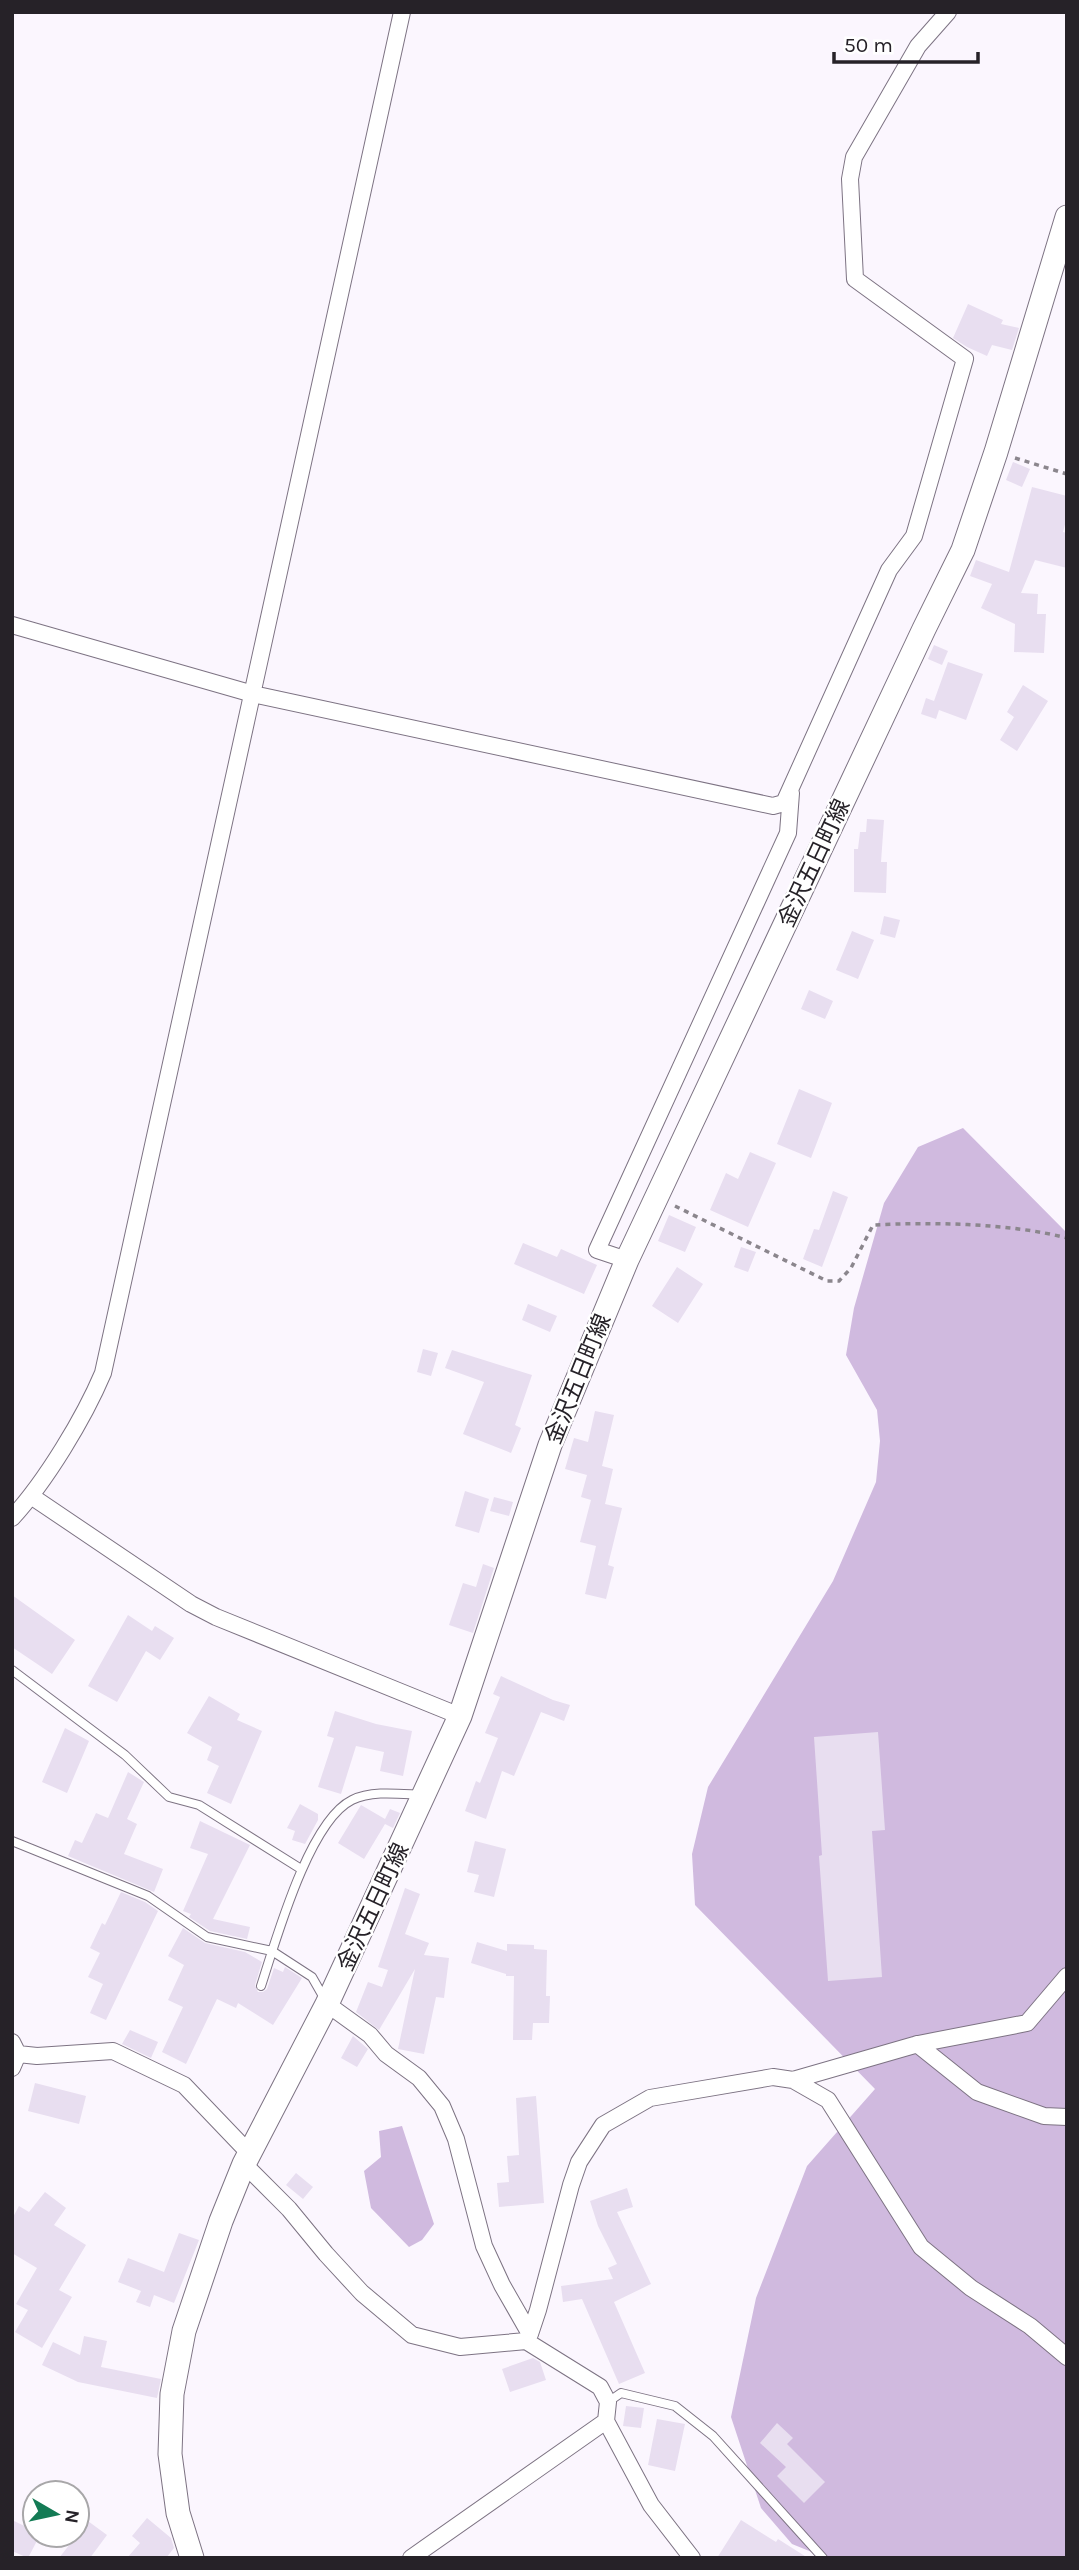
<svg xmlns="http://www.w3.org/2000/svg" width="1079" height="2570" font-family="Karla,'Noto Sans JP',sans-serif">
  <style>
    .green { fill: #d0badf }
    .building { fill: #e8def0 }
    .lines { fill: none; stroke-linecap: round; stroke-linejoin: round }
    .lane-casing { stroke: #7d7383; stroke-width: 10 }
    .street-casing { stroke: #7d7383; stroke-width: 18 }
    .secondary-casing { stroke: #7d7383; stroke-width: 25 }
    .path { stroke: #8b868d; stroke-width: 3.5; stroke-dasharray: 5 5; stroke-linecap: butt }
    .lane { stroke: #fff; stroke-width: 8 }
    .street { stroke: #fff; stroke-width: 16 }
    .secondary { stroke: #fff; stroke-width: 23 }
    .labels { text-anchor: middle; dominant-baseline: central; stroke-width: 5; stroke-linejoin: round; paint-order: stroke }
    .street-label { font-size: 23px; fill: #262228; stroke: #fff }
  </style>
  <rect width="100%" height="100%" fill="#fbf6fe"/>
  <!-- green -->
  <path class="green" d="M963,1128l104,105v1325h-235l-13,-3 -27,-11 -31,-36 -30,-91 25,-119 51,-132 68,-77 -180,-184 -3,-51 16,-67 125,-206 43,-99 4,-41 -3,-31 -31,-55 8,-47 30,-105 34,-56z
    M402,2126l32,98 -12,16 -13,7 -38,-39 -7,-37 17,-14 -2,-26z"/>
  <!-- building -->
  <path class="building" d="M968,304l35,16 -2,4 18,4 -7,22 -20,-5 -5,11 -20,-9 -14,-9z
    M1013,462l17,7 -8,18 -16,-7z
    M1032,487l35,9v21l-4,15 4,1v35l-32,-8 -14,33 17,1 -1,20h9l-2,39 -30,-1 1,-28 -34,-16 11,-24 -22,-8 6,-16 33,12z
    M934,645l14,6 -6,14 -14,-6z
    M948,662l35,12 -17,46 -27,-10 -3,9 -15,-5 5,-16 8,3z
    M1023,685l25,16 -31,50 -17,-11 14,-23 -7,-5z
    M867,819l17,1 -3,42h6l-1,31 -32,-1v-43h4l2,-17h6z
    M884,916l16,4 -5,18 -15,-4z
    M852,931l22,9 -16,39 -22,-9z
    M809,990l24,11 -8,18 -24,-10z
    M799,1089l33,14 -21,55 -34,-14z
    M750,1152l26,11 -28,64 -38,-17 16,-37 12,6z
    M833,1191l15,6 -26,70 -19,-8 11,-30 5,1z
    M669,1215l27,12 -11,25 -27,-11z
    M523,1243l34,14 4,-8 36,16 -13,29 -70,-30z
    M741,1247l15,5 -8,20 -14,-5z
    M677,1267l26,17 -25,39 -26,-17z
    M528,1304l29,12 -7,16 -28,-12z
    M423,1349l15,4 -7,23 -14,-4z
    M452,1350l80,25 -17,50 6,3 -10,25 -48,-19 21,-52 -39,-14z
    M595,1411l19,4 -12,51 11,3 -8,35 17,4 -14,57 6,2 -8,32 -21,-5 11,-48 -16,-4 11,-42 -10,-3 6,-22 -22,-6 9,-31 14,4z
    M465,1491l24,8 -10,34 -24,-7z
    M494,1497l19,5 -4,14 -19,-5z
    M483,1564l11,4 -21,65 -24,-8 14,-42 13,4z
    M12,1595l63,45 -23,34 -40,-27z
    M128,1615l24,16 3,-5 19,12 -14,22 -14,-9 -29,51 -29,-16z
    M501,1676l52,24 17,5 -6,16 -23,-9 -27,64 -12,-5 -16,48 -21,-8 11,-30 4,2 18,-45 -13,-5 15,-36 -7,-3z
    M209,1696l31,18 -3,6 25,11 -31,73 -24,-11 12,-27 -12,-6 5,-13 -25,-14z
    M335,1711l41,13 36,7 -9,45 -23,-5 4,-19 -28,-6 -15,48 -23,-7 16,-49 -7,-2z
    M65,1728l24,13 -22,52 -25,-11z
    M878,1732l7,98 -13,1 10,146 -54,4 -9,-125 3,-1 -8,-118z
    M128,1772l16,10 -17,37 10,5 -13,30 39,15 -9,23 -86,-36 7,-16 7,3 14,-30 12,5z
    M300,1804l18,10v6l-13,24 -13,-4 3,-9 -8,-3z
    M361,1805l24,14 5,-10 10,4 -7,15 -8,-4 -21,35 -26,-16z
    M200,1821l50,24 -37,74 37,8 -3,12 -37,-8 -21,-14 2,-3 -8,-3 25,-57 -18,-6z
    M475,1841l31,8 -12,48 -20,-5 5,-17 -12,-3z
    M405,1888l15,6 -15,40 24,9 -5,12 25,3 -5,40 -8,-1 -12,57 -26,-5 17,-80 -36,61 -23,-18 12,-30 14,5 6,-17 -10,-3z
    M121,1892l24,10 13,9 -52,109 -16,-7 13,-29 -15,-7 12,-24 -10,-5 12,-25 3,2z
    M183,1928l22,15 40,9 17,10 -7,23 3,7h5l4,-3 7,-21 9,4 2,-5 17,11 -29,47 -35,-22 -2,5 -19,-9 -31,65 -24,-12 21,-45 -15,-7 16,-35 -16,-9z
    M477,1942l30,9v-7l27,1v4l13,1 -1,46h4l-1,27h-16l-1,17h-19l1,-64h-8v-2l-35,-11z
    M130,2030l28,12 -7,16 -29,-14z
    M353,2036l15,13 -11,18 -16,-9z
    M35,2083l51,13 -7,28 -51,-13z
    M536,2096l8,107 -45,4 -2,-24 12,-1 -2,-26 12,-1 -3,-57z
    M296,2173l17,14 -10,12 -17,-14z
    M627,2188l6,19 -16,5 34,72 -37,18 31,71 -26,11 -37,-85 -19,3 -2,-16 52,-7 -5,-11 9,-4 -19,-38 -8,-25z
    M45,2192l21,16 -12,17 32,20 -27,45 13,7 -30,51 -27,-16 13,-22 -12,-6 21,-36 -25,-15v-34l7,-13 10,6z
    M179,2233l20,7 -25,63 -20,-8 -4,12 -14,-5 5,-11 -23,-9 10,-24 36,14z
    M84,2336l23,5 -6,26 60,12 -4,19 -79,-16 -36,-17 11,-23 27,13z
    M533,2358l7,4 6,18 -36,12 -8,-23z
    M626,2406l18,2 -3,20 -18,-2z
    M657,2419l28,5 -10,47 -27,-6z
    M777,2423l16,15 -6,6 38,38 -21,21 -27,-27 9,-9 -26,-24z
    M77,2513l30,22 -17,23h-31l18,-23z
    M147,2518l24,20 3,10 -8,10h-39l13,-15 -8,-7z
    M12,2520l23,11v4h5l-12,23 -16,-7z
    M741,2520l35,22 2,-3 30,19h-91z"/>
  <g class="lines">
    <!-- lane casing -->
    <g class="lane-casing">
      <path id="lane" d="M12,1670l113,85 44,42 30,8 102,64
        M12,1841l136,55 59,41 65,14 40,26 12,21
        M261,1986c15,-46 48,-165 91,-186 20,-10 48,-6 70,-5
        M608,2402l13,-9 54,13 38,30 110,122"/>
    </g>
    <!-- street casing -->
    <g class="street-casing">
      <path id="street" d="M12,625l241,69 520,112 11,-3 105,-233 25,-34 51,-177 -110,-80 -5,-100 4,-22 64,-111 30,-34
        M627,1260l-30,-10 191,-417 3,-40
        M31,1496l160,108 25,13 244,99
        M12,1518c34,-37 72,-100 91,-145l299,-1361
        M327,2004l43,31 16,19 33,24 23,28 14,33 28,107 18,39 28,49
        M12,2042l6,12 -6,14
        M917,2044l60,48 67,24 23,1
        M18,2054l19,2 76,-5 71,34 66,69
        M793,2080l125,-36 109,-21 40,-47
        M244,2164l45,45 37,45 36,39 50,42 48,12 66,-6 74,46 8,15 -2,19 45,84 41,53
        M526,2341l4,-7 8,-24 33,-125 8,-23 24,-37 47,-27 123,-21 20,3 35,20 93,147 50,41 59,38 37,31
        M411,2558l195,-137"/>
    </g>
    <!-- secondary casing -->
    <g class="secondary-casing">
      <path id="secondary" d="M192,2558l-14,-45 -8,-59 2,-60 12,-63 37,-110 23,-57 83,-160 133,-288 90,-271 77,-185 297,-631 39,-79 33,-98 71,-235"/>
    </g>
    <!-- path -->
    <path class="path" d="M1015,458l52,16
      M675,1206l152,75h12l12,-13 22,-43c60,-3 136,-2 194,13"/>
    <!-- lane -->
    <use href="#lane" class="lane"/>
    <!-- street -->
    <use href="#street" class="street"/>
    <!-- secondary -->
    <use href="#secondary" class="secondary"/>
  </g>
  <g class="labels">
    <!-- street labels -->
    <g class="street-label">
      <text transform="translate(814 863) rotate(-65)">金沢五日町線</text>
      <text transform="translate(578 1379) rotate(-68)">金沢五日町線</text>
      <text transform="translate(373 1907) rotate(-65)">金沢五日町線</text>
    </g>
  </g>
  <!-- border -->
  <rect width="1079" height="2570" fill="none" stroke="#262228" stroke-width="28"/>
  <!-- north arrow -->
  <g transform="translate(56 2514) rotate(99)"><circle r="33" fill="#ffffff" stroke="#a8a7a9" stroke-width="2"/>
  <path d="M0-5L12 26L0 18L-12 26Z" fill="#147b55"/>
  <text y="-10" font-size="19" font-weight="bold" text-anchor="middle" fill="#262228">N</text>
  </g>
  <!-- scale -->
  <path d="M834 52v10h144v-10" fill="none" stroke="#262228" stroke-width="3.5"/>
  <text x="844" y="52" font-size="21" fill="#262228" stroke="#ffffff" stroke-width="5" paint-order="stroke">50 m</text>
</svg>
